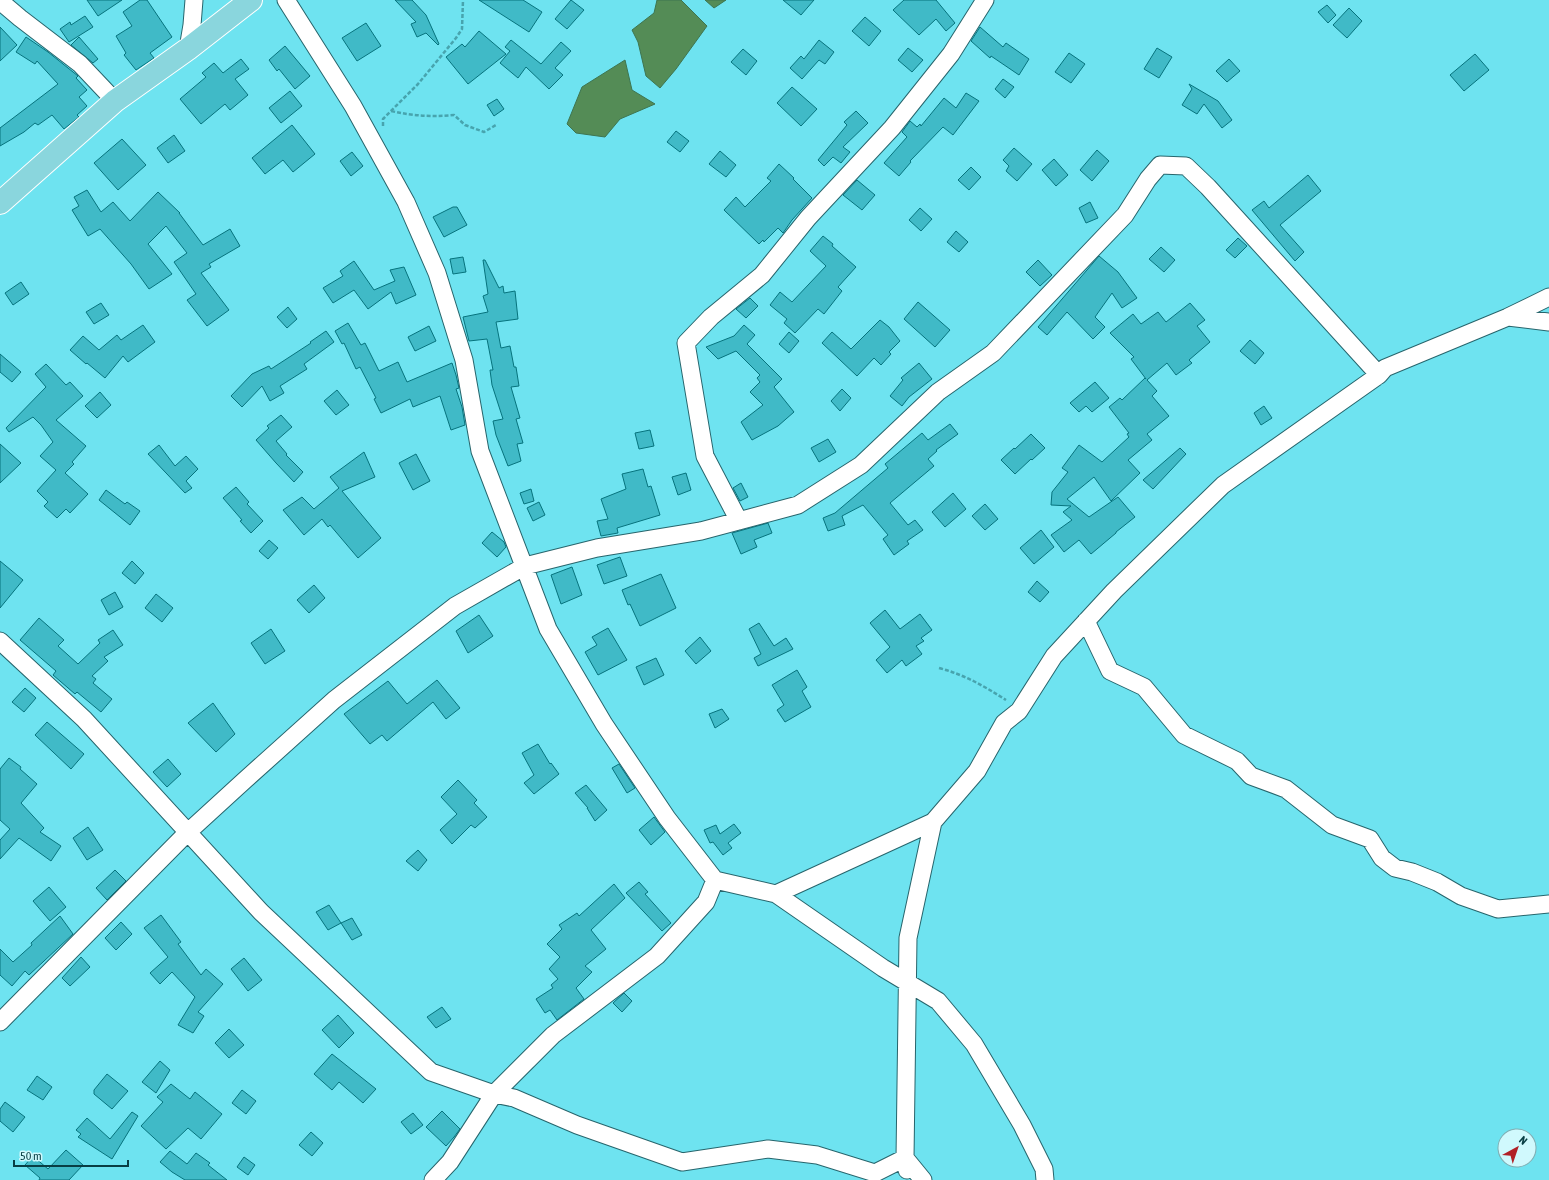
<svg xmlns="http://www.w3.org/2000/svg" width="1549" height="1180" font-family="'Asap Condensed',sans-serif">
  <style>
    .water { fill: #548c56; stroke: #3d7551 }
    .building { fill: #40bac7; stroke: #06737d }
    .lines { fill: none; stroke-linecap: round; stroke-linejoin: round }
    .minor-casing { stroke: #27656c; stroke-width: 19 }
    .major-casing { stroke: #fff; stroke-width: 24 }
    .path { stroke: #47a4ae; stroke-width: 2.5; stroke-dasharray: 4 2; stroke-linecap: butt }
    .minor { stroke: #fff; stroke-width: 17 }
    .major { stroke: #8ad6dd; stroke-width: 22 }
  </style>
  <rect width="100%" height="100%" fill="#6ee3f0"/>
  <!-- water -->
  <path class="water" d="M657,0h24l26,26 -31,43 -16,19 -14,-12 -8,-34 -6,-12 22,-17z
    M705,0h21l-12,8z
    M625,60l7,30 23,14 -35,15 -15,18 -29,-4 -9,-9 15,-37z"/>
  <!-- building -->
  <path class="building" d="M87,0h35l-24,16z
    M140,0h7l25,37 -22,16 4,5 -18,12 -12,-15 2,-2 -10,-17 16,-10 -9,-14z
    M395,0h17l14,15 13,29 -1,1 -12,-12 -9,4 -6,-13 5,-2z
    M479,0h44l19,12 -13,20z
    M571,0l13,10 -17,19 -12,-10z
    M783,0h31l-13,15z
    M904,0h32l19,23 -9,8 -10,-12 -17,16 -26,-25z
    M1327,5l9,10 -8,8 -10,-11z
    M1349,8l13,13 -15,17 -14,-13z
    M85,16l8,11 -24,15 -9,-13 10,-7 1,3z
    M865,17l16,14 -12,15 -17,-15z
    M366,23l15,23 -24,15 -15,-23z
    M0,27l17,18 -17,16z
    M980,27l23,20 3,-4 23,16 -10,16 -28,-19 -1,2 -19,-17z
    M479,31l27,23 -38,30 -22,-27 16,-13 3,3z
    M26,37l22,15 30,24 -2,2 11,12 -8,7 8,9 -10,9 2,2 -15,12 -12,-14 -14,10 -3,-2 -11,9 -24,14v-18l58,-44 -21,-23 -2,3 -19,-12z
    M79,37l19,22 -5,4 -22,-18z
    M511,40l30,24 20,-22 10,9 -16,17 8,7 -14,14 -23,-22 -8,11 -18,-15 10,-12 -5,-4z
    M819,40l15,12 -9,12 -6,-4 -17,19 -12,-11 11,-12 3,3z
    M285,46l25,30 -15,13 -16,-20 -2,2 -8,-11z
    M908,48l15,12 -11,12 -14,-12z
    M1157,48l15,9 -13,21 -15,-9z
    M743,49l14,12 -11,14 -15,-13z
    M1069,53l16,11 -14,19 -16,-11z
    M1475,54l14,16 -25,21 -14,-16z
    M241,59l8,10 -14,10 13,16 -18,15 -5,-6 -24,20 -21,-25 26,-22 -4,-4 12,-10 9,10z
    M1229,59l11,12 -13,11 -11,-11z
    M1003,79l11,8 -9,11 -10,-9z
    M1189,84l29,17 14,19 -10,8 -18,-24 -7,10 -15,-9 10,-16z
    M792,87l25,22 -16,17 -24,-23z
    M290,91l12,15 -21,17 -12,-15z
    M966,93l13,8 -26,34 -10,-8 -33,34 1,1 -12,14 -15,-13 23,-26 -5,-5 8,-11 7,6 3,-3 1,2 23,-28 12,10z
    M497,99l7,10 -10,7 -7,-11z
    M856,111l12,12 -25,24 7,5 -9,11 -8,-6 -9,9 -6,-6 29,-35 -3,-3z
    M292,125l23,29 -22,18 -10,-12 -18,14 -13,-16z
    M676,131l13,10 -9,11 -13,-10z
    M174,135l11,16 -17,12 -11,-15z
    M122,139l24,26 -28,25 -24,-27z
    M1014,148l18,16 -15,17 -11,-10 3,-5 -6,-6z
    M1097,150l12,11 -17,20 -12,-11z
    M720,151l16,14 -10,12 -17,-13z
    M352,152l11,14 -12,10 -11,-15z
    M1054,159l14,16 -12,11 -14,-16z
    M779,164l15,14 -1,1 19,19 -20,22 -9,13 -5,-5 -14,14 -1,-2 -4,4 -35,-34 12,-13 9,10 26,-26 -4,-3z
    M971,167l10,10 -12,13 -11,-10z
    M1308,175l13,16 -41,34 24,27 -9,9 -43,-51 12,-9 5,7z
    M857,180l18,15 -13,15 -19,-15z
    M87,190l14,22 12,-10 17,19 28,-29 22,21h-1l24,32 27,-16 10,17 -31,18 2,3 -10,6 28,37 -22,16 -20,-26 9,-6 -22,-32 13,-9 -21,-27 -18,18 24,30 -23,15 -18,-25 -31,-35 -12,7 -16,-26 7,-4 -5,-9z
    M1090,202l8,16 -12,5 -7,-15z
    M453,207h4l10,18 -23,12 -11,-20z
    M920,208l12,11 -11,12 -12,-11z
    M956,231l12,11 -9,10 -12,-10z
    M823,236l10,8 -1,2 24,21 -18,20 4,4 -18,23 -6,-5 -23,24 -11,-10 3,-4 -17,-14 10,-13 12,10 34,-36 -16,-15z
    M1238,238l9,8 -12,12 -9,-8z
    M1161,247l14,13 -11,12 -15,-13z
    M1099,256l19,16 19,26 -15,10 -10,-15 -17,24 10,10 -12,12 -26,-27 -20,23 -9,-8z
    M463,257l3,15 -13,2 -3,-15z
    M483,260h2l14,28 4,-2 1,7 11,-2 3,28 -22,3 5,26 9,-2 4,21h2l3,19 -8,1 9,31 -4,1 7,24 -6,1 4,17 -13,5 -12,-31 -3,-14 10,-2 -11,-34 -2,-15h3l-6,-31 -18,2 -6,-24 25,-5 -5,-16 5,-2z
    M1038,260l14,15 -12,11 -14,-14z
    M354,261l20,29 21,-9 -5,-11 14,-3 12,28 -20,9 -5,-12 -23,17 -14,-19 -21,13 -10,-15 20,-12 -3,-5z
    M21,282l8,12 -16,11 -8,-12z
    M750,298l8,8 -12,12 -10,-9z
    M918,302l32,28 -15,17 -31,-28z
    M101,303l8,12 -15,9 -8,-12z
    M1190,303l15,17 -8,6 13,16 -21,18 3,3 -16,12 -9,-12 -20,17 10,11 -5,5 17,20 -22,18 5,6 -24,20 12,13 -29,28 -17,-24 -27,22 22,18 29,-20 17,20 -19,15v1l-25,21 -12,-14 -15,12 -13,-17 21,-15 -9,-8 8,-6 -20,-1 1,-13 16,-20 -6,-4 17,-23 23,17 27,-25 -2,-3 2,-1 -20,-26 11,-9 2,2 23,-22 1,1 -15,-20 3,-2 -24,-24 23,-19 8,10 17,-12 8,10z
    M288,307l9,12 -10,9 -10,-11z
    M880,320l9,7 11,14 -11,11 2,2 -10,11 -7,-7 -17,18 -35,-33 10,-11 19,17z
    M348,323l13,22 4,-2 14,28 19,-9 9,20 45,-19 4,12 3,13 -3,1 6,18 3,18 -14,5 -11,-34 -27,11 -3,-8 -29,14 -7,-14 2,-1 -16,-31 -4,2 -12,-26 -2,1 -7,-13z
    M143,325l12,17 -27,20 -5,-6 -18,22 -18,-15 -1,1 -16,-14 13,-14 16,14 18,-15 4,5z
    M744,325l11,10 -8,9 35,35 -8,8 20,25 -16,14 -26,14 -11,-18 22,-17 -13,-13 10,-10 -3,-4 3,-3 -24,-24 -18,8 -12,-12 28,-11z
    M429,326l7,15 -21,10 -7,-14z
    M326,331l8,11 -30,22 3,5 -27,17 4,7 -14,8 -8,-15 -20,21 -11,-11 21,-22 17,-8 2,3 40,-26 -1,-1z
    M789,332l10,9 -10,12 -10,-9z
    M1250,340l14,13 -9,11 -15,-13z
    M0,354l21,18 -9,10 -12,-10z
    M919,363l13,16 -23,18 -7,9 -12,-10 13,-16 -2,-2z
    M46,364l20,21 4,-3 13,14 -27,24 30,26 -14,16 2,2 -9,9 23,21 -18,19 -4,-4 -9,9 -13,-12 4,-4 -11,-11 19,-21 -16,-14 13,-14 -12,-17 -8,-8 -24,15 -3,-4 40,-41 -11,-13z
    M1095,382l14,16 -17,14 -6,-6 -7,6 -9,-9z
    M842,389l9,9 -11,13 -9,-10z
    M337,390l12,15 -13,10 -12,-14z
    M100,392l11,13 -14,13 -12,-12z
    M1264,406l8,12 -11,7 -7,-12z
    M281,415l11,12 -16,14 11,13 -1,1 17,17 -9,10 -18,-19 -20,-23 13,-12 -2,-2z
    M950,424l8,10 -22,16 1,1 -9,8 6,7 -44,37 18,22 7,-5 8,10 -16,11 2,3 -15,11 -11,-16 5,-4 -25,-30 -21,11 3,9 -17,6 -5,-13 12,-5 53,-45 -3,-4 37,-31 6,7z
    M650,430l4,16 -15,3 -4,-16z
    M1031,434l14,14 -13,12 -1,-1 -16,15 -14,-14 13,-12 1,1z
    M828,439l8,13 -17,10 -8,-14z
    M0,444l21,19 -21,20z
    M159,445l16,21 11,-10 12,13 -12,12 6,7 -7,5 -37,-39z
    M1180,448l6,6 -33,35 -10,-9z
    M364,452l11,25 -33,14 39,47 -23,20 -28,-33 -2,2 -6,-8 -18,16 -21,-25 19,-13 12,12 25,-21 -9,-11z
    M416,454l14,27 -17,9 -14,-27z
    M643,469l5,18 3,-1 9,29 -43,13 1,5 -17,3 -4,-15 11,-2 -7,-20 25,-10 -4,-15z
    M686,473l5,17 -13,5 -6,-18z
    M741,483l7,14 -8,4 -7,-13z
    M236,487l13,15 -2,2 16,17 -12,12 -11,-12 2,-1 -19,-22z
    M531,489l3,12 -10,3 -4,-11z
    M106,490l19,14 2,-2 13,9 -10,14 -31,-25z
    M953,493l13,16 -21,18 -13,-15z
    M539,502l6,13 -12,6 -6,-13z
    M985,504l13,15 -13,11 -13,-14z
    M768,523l4,10 -18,7 3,7 -16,7 -9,-21z
    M1041,530l13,17 -20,17 -14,-16z
    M492,532l12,10 2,5 -9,10 -15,-14z
    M269,540l9,8 -10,11 -9,-8z
    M620,557l7,19 -23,8 -7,-19z
    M0,561l23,19 -23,28z
    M132,561l12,12 -9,11 -13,-11z
    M572,567l10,28 -21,9 -10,-29z
    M661,574l15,34 -36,18 -10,-22 -2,1 -6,-15z
    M1037,581l12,11 -9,10 -12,-10z
    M314,585l11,13 -16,15 -12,-13z
    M115,592l8,15 -14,8 -8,-15z
    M156,594l17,14 -11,14 -17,-14z
    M885,610l15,19 20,-15 12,16 -11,8 3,3 -8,5 6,8 -16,12 -4,-6 -15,13 -11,-13 14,-13 -20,-24z
    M479,615l14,21 -25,17 -12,-22z
    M39,618l25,22 -6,6 20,18 22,-21 -2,-3 15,-10 10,15 -19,12 4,4 -16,15 4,3 -3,4 19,16 -11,13 -24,-20 -2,2 -22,-19 3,-4 -36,-31z
    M759,623l15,23 12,-8 7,11 -35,17 -4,-8 7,-4 -12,-25z
    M608,628l19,32 -29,15 -13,-23 12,-7 -5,-8z
    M271,629l14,22 -20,13 -14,-21z
    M700,637l11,14 -15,13 -11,-13z
    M656,658l8,17 -20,10 -8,-18z
    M797,670l10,17 -5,4 9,16 -26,15 -8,-12 7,-5 -12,-20z
    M437,680l23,28 -14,11 -13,-17 -46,39 -5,-6 -12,9 -26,-30 44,-33 19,23z
    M25,688l11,10 -12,14 -12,-10z
    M213,703l22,31 -19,18 -28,-29z
    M722,709l7,10 -14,9 -6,-14z
    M47,722l37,32 -13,15 -36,-34z
    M538,744l12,20 1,-1 8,11 -25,20 -10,-11 10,-8 -12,-22z
    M9,758l12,9 -1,2 17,15 -16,19 23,25 -4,4 21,14 -10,15 -32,-23 -19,21v-19l10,-11 -10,-9v-51z
    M168,759l13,15 -14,13 -14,-15z
    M619,764l16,24 -8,5 -15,-25z
    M458,780l19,20 -3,3 13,14 -12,11 -4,-3 -19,19 -12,-14 17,-16 -16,-17z
    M586,785l21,25 -12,11 -8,-13h1l-13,-15z
    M654,817l11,15 -14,13 -12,-15z
    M734,824l7,9 -13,10 4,5 -9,7 -10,-13 -3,1 -6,-13 12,-5 4,9z
    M88,827l15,23 -16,10 -14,-22z
    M418,850l9,10 -9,11 -12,-10z
    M115,870l11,11 -19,19 -11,-12z
    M639,882l9,10 -3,2 26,29 -9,8 -36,-38z
    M614,884l11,14 -34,32 15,19 -21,17 7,6 -16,16 8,11 -27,21 -7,-10 -5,3 -9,-14 17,-11 -2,-3 7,-6 -9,-10 11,-12 -13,-13 15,-15 -3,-4 18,-12 2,3z
    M49,887l17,20 -16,14 -17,-20z
    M329,905l12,18 -13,7 -12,-18z
    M161,915l20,27 -3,2 23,31 5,-6 17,15 -25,28 6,4 -11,17 -15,-8 17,-28 -23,-25 -12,12 -10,-11 18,-16 -24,-29z
    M60,916l13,18 -44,41 -4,-4 -13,15 -12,-11v-26l13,13 19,-17 -1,-2z
    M352,918l10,17 -10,5 -11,-17z
    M121,922l11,12 -16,16 -11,-12z
    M81,957l9,10 -20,19 -8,-8z
    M244,958l18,22 -14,11 -17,-22z
    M624,993l8,8 -10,11 -9,-9z
    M442,1007l9,12 -15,9 -9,-11z
    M338,1015l16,18 -15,15 -17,-18z
    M229,1029l15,16 -15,13 -14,-15z
    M332,1054l44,35 -13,14 -24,-21 -7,8 -18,-16z
    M160,1061l10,9 -14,23 -14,-11z
    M107,1074l21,17 -16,18 -18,-15v-4z
    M37,1076l15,11 -9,13 -16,-10z
    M171,1084l19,15 5,-7 27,22 -21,25 -13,-11 -22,21 -25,-23 22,-24 -6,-5z
    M242,1090l14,11 -10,13 -14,-11z
    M5,1102l20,15 -12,15 -13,-11v-12z
    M442,1111l18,18 -6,8 -8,9 -20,-19z
    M132,1112l6,4 -26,43 -34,-22 3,-3 -5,-4 11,-12 23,21z
    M413,1113l10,12 -12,9 -10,-12z
    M311,1132l12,11 -11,13 -13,-11z
    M66,1150l17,15 -14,15h-30l1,-2 -15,-13 8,-9 15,13z
    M170,1151l17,13 9,-11 14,10 -2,2 19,15h-42l-13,-8 -12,-10z
    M244,1157l11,8 -7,10 -11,-8z"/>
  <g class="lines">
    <!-- minor casing -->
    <g class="minor-casing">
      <path id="minor" d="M286,0l67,106 53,96 31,71 27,87 16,91 68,178 56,95 63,94 48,62
        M0,1l20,17 60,46 35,37
        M188,49l4,-24 2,-25
        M1508,317l41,-20
        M1379,375l6,-7 123,-51 41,5
        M739,521l-34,-65 -19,-113 25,-26 51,-42 46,-57 84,-90 59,-74 34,-54
        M1086,621l24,50 34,16 40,48 53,26 14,15 35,13 46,36 38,14 12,19 13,10 17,4 25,10 24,14 37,13 51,-5
        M0,641l84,78 177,193 170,160 63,22 20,4 63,27 105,37 86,-13 49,6 58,18 30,-15 18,22
        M776,894l107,74 55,33 36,43 48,81 22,44 1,11
        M0,1022l187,-189 58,-53 89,-80 121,-94 70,-40 72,-18 104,-17 97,-26 63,-40 77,-73 55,-39 132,-138 23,-36 12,-14 26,1 22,21 171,188 -156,110 -109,106 -60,65 -35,55 -15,12 -27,48 -44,51 -157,72 -61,-14 -9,22 -49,54 -104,79 -59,59 -44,68 -17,18
        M907,1170l-2,-12 3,-220 25,-116"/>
    </g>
    <!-- major casing -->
    <g class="major-casing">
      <path id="major" d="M0,203l115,-102 73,-52 63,-49"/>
    </g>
    <!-- path -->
    <path class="path" d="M391,111c23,5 41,6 63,4l11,10 19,7 12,-7
      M383,126v-7l35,-35 38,-46 6,-9 1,-29
      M939,668c26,7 45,18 67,32"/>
    <!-- minor -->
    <use href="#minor" class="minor"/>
    <!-- major -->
    <use href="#major" class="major"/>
  </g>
  <!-- north arrow -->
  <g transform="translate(1517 1148) rotate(40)"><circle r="19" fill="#d0f9fd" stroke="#80aeb3"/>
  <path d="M0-3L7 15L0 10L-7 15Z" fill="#b12027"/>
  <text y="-6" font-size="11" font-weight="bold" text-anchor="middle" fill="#083e44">N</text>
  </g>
  <!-- scale -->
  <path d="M14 1160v6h114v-6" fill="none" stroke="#083e44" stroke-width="2"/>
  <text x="20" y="1160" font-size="12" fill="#083e44" stroke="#d0f9fd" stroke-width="3" paint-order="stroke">50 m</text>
</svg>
